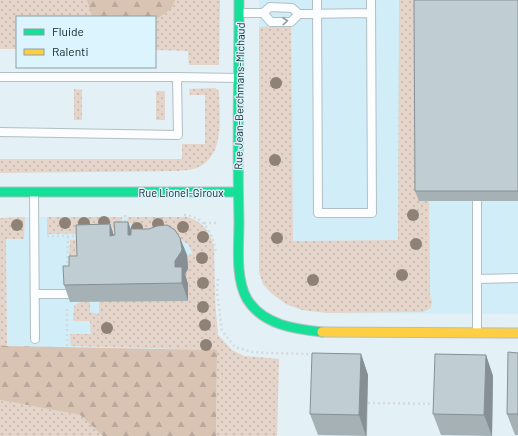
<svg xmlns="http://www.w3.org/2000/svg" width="518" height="436" font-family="Barlow,sans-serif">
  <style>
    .built { fill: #d1edf8 }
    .grass { fill: url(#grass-dots) }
    .forest { fill: url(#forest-firs) }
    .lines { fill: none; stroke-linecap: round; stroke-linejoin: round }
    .lane-casing { stroke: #b2bfc4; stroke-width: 10 }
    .fast-casing { stroke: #b2bfc4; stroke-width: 11 }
    .slow-casing { stroke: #b2bfc4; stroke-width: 11 }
    .path { stroke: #d5dadc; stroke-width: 2.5; stroke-dasharray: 2 3; stroke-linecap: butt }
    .lane { stroke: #fbfdfe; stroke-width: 8 }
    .fast { stroke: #16e098; stroke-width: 9 }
    .slow { stroke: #ffcf43; stroke-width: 9 }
    .tree { fill: #8e8276 }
    .wall { fill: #a5b1b5 }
    .shaded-wall { fill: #869094 }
    .building { fill: #c0ced3; stroke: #869094 }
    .oneway { stroke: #939b9e }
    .labels { text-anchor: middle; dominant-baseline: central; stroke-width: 3; stroke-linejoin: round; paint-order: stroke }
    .street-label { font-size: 11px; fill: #132328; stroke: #dbf4fd }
  </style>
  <defs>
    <pattern id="grass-dots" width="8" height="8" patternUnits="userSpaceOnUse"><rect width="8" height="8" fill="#e4d4c9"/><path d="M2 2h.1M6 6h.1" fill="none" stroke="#c3b6ad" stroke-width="1.8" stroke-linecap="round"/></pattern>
    <pattern id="forest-firs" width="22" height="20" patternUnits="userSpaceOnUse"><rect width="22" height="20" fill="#d9c4b4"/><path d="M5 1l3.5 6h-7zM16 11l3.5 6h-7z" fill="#b9a89b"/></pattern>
  </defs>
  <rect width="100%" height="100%" fill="#e3f0f5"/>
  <!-- built -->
  <path class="built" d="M259,0h259v314l-191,-1 -25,-3 -16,-6 -15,-11 -8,-9 -4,-12z
    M25,217h162l9,3 12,11 5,10 1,7 3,102 -210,-4 -1,-108 18,1z"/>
  <!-- grass -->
  <path class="grass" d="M0,0h220l-1,65h-30l-1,-14 -33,-1v-33h-138v32h-17z
    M399,0h19l11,201 1,94 2,7 -1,6 -8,4 -96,1 -25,-3 -16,-6 -15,-11 -8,-9 -4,-12v-245l32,-1 2,215 105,-1z
    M215,88l4,3c0,26 7,64 -22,77 -6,2 -13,2 -19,3l-178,2v-14h182v-15h23v-49h-15l-1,-6z
    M74,89l8,1v30h-8z
    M156,91h9v29h-9z
    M25,217l-1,22h-18l1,107 -7,-1v-127z
    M47,217h75v6l-10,10 -65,1z
    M128,217h59c15,4 24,16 27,31l1,53 3,34 14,15 12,6 35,3 -2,77h-61l1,-86 -146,-4 -1,-12h21l-1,-13h-17l1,-15 6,-4h10v10l9,2v-12l83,-24 6,-9 -1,-14 6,-1 -5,-10 -7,-4 -49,-6 6,-8 -1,-2 -10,-1z
    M70,240h7l6,33 -14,-2z
    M0,400l80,15 23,21h-103z"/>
  <!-- forest -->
  <path class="forest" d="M87,0h88l-4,9 -16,11v-3h-63z
    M0,345l7,1 210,4 -1,86h-113l-23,-21 -80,-15z"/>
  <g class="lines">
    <!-- lane casing -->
    <g class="lane-casing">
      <path id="lane" d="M317,0l1,213h54l-1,-213
        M240,13h23
        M299,14l-8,8h-20l-8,-9 7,-6 22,1 7,6 72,-1
        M0,77h177
        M0,132l178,3 -1,-58 62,1
        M34,193l1,146
        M477,201v131
        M477,279l41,-1
        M35,294h35"/>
    </g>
    <!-- fast casing -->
    <g class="fast-casing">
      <path id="fast" d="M239,0c0,74 -2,148 0,221 0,24 -4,57 8,78 16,26 47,30 75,33
        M0,192h238"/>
    </g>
    <!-- slow casing -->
    <g class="slow-casing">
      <path id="slow" d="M322,332l196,1"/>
    </g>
    <!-- path -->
    <path class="path" d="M125,215v10
      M184,215c21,1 30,21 32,39
      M204,223h15
      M47,236h31
      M67,268l1,-32
      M218,279l-1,13 5,39 13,16 17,5 16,1 41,1
      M67,346v-37
      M368,403l69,1"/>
    <!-- lane -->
    <use href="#lane" class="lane"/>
    <!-- fast -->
    <use href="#fast" class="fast"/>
    <!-- slow -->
    <use href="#slow" class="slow"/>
  </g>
  <!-- trees -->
  <g class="tree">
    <circle cx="276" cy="83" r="6"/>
    <circle cx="275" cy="160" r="6"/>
    <circle cx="413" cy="215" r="6"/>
    <circle cx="104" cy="222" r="6"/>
    <circle cx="65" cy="223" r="6"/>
    <circle cx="84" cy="223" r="6"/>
    <circle cx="158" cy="224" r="6"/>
    <circle cx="17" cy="225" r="6"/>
    <circle cx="183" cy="227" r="6"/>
    <circle cx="137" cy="228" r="6"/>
    <circle cx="203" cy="237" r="6"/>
    <circle cx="277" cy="238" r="6"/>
    <circle cx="416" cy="244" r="6"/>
    <circle cx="202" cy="258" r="6"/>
    <circle cx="402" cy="275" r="6"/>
    <circle cx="313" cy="280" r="6"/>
    <circle cx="203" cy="283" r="6"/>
    <circle cx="203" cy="307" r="6"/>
    <circle cx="205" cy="325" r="6"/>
    <circle cx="107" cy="328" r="6"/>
    <circle cx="206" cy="345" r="6"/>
  </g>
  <!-- wall -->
  <path class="wall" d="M518,0v201h-99l-4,-10z
    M128,222l3,7 49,9 7,17 1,11v3l-3,5 3,10v17l-118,1 -6,-17 5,-19 8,-10 33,-32 4,12z
    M518,353v82h-3l-8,-21z
    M361,354l7,21 -1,61 -49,-1 -8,-21z
    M486,355l7,21 -1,60 -51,-1 -8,-21z"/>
  <!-- shaded-wall -->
  <path class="shaded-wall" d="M128,222l6,17 -6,-4z
    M110,224l6,17 -6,-5z
    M180,238l7,17 1,11v3l-3,5 3,10v17l-6,-18v-5v6l-7,-17v-6z
    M361,354l7,21 -2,61 -7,-21z
    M486,355l7,21 -1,60 -8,-21z"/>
  <!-- building -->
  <path class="building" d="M414,0h104v191h-103z
    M114,222h14v13h3v-6h18l8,-3 10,-1 8,5 5,8 2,11 -1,3 -6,9v6h7v16l-118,2 -1,-19h6v-10h8l-1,-31 34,-1v12l5,-1z
    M508,352l10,1v61h-11z
    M312,353l49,1 -2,61 -49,-1z
    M435,354l51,1 -2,60 -51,-1z"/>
  <!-- one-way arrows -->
  <defs><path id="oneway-chevron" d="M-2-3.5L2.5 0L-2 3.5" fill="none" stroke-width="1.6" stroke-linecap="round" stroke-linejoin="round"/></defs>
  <use class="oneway" href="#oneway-chevron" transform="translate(285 21) rotate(-5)"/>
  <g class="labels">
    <!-- street labels -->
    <g class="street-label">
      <text transform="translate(239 96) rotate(-89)">Rue Jean-Berchmans-Michaud</text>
      <text x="181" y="192">Rue Lionel-Giroux</text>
    </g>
  </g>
  <!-- legend -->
  <rect x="16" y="16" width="140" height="52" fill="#dbf4fd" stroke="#8ba0a8"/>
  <rect x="24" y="29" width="20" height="6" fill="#16e098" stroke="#8ba0a8"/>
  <text x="52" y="36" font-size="12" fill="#132328">Fluide</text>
  <rect x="24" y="49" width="20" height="6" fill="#ffcf43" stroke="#8ba0a8"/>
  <text x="52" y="56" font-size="12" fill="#132328">Ralenti</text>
</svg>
